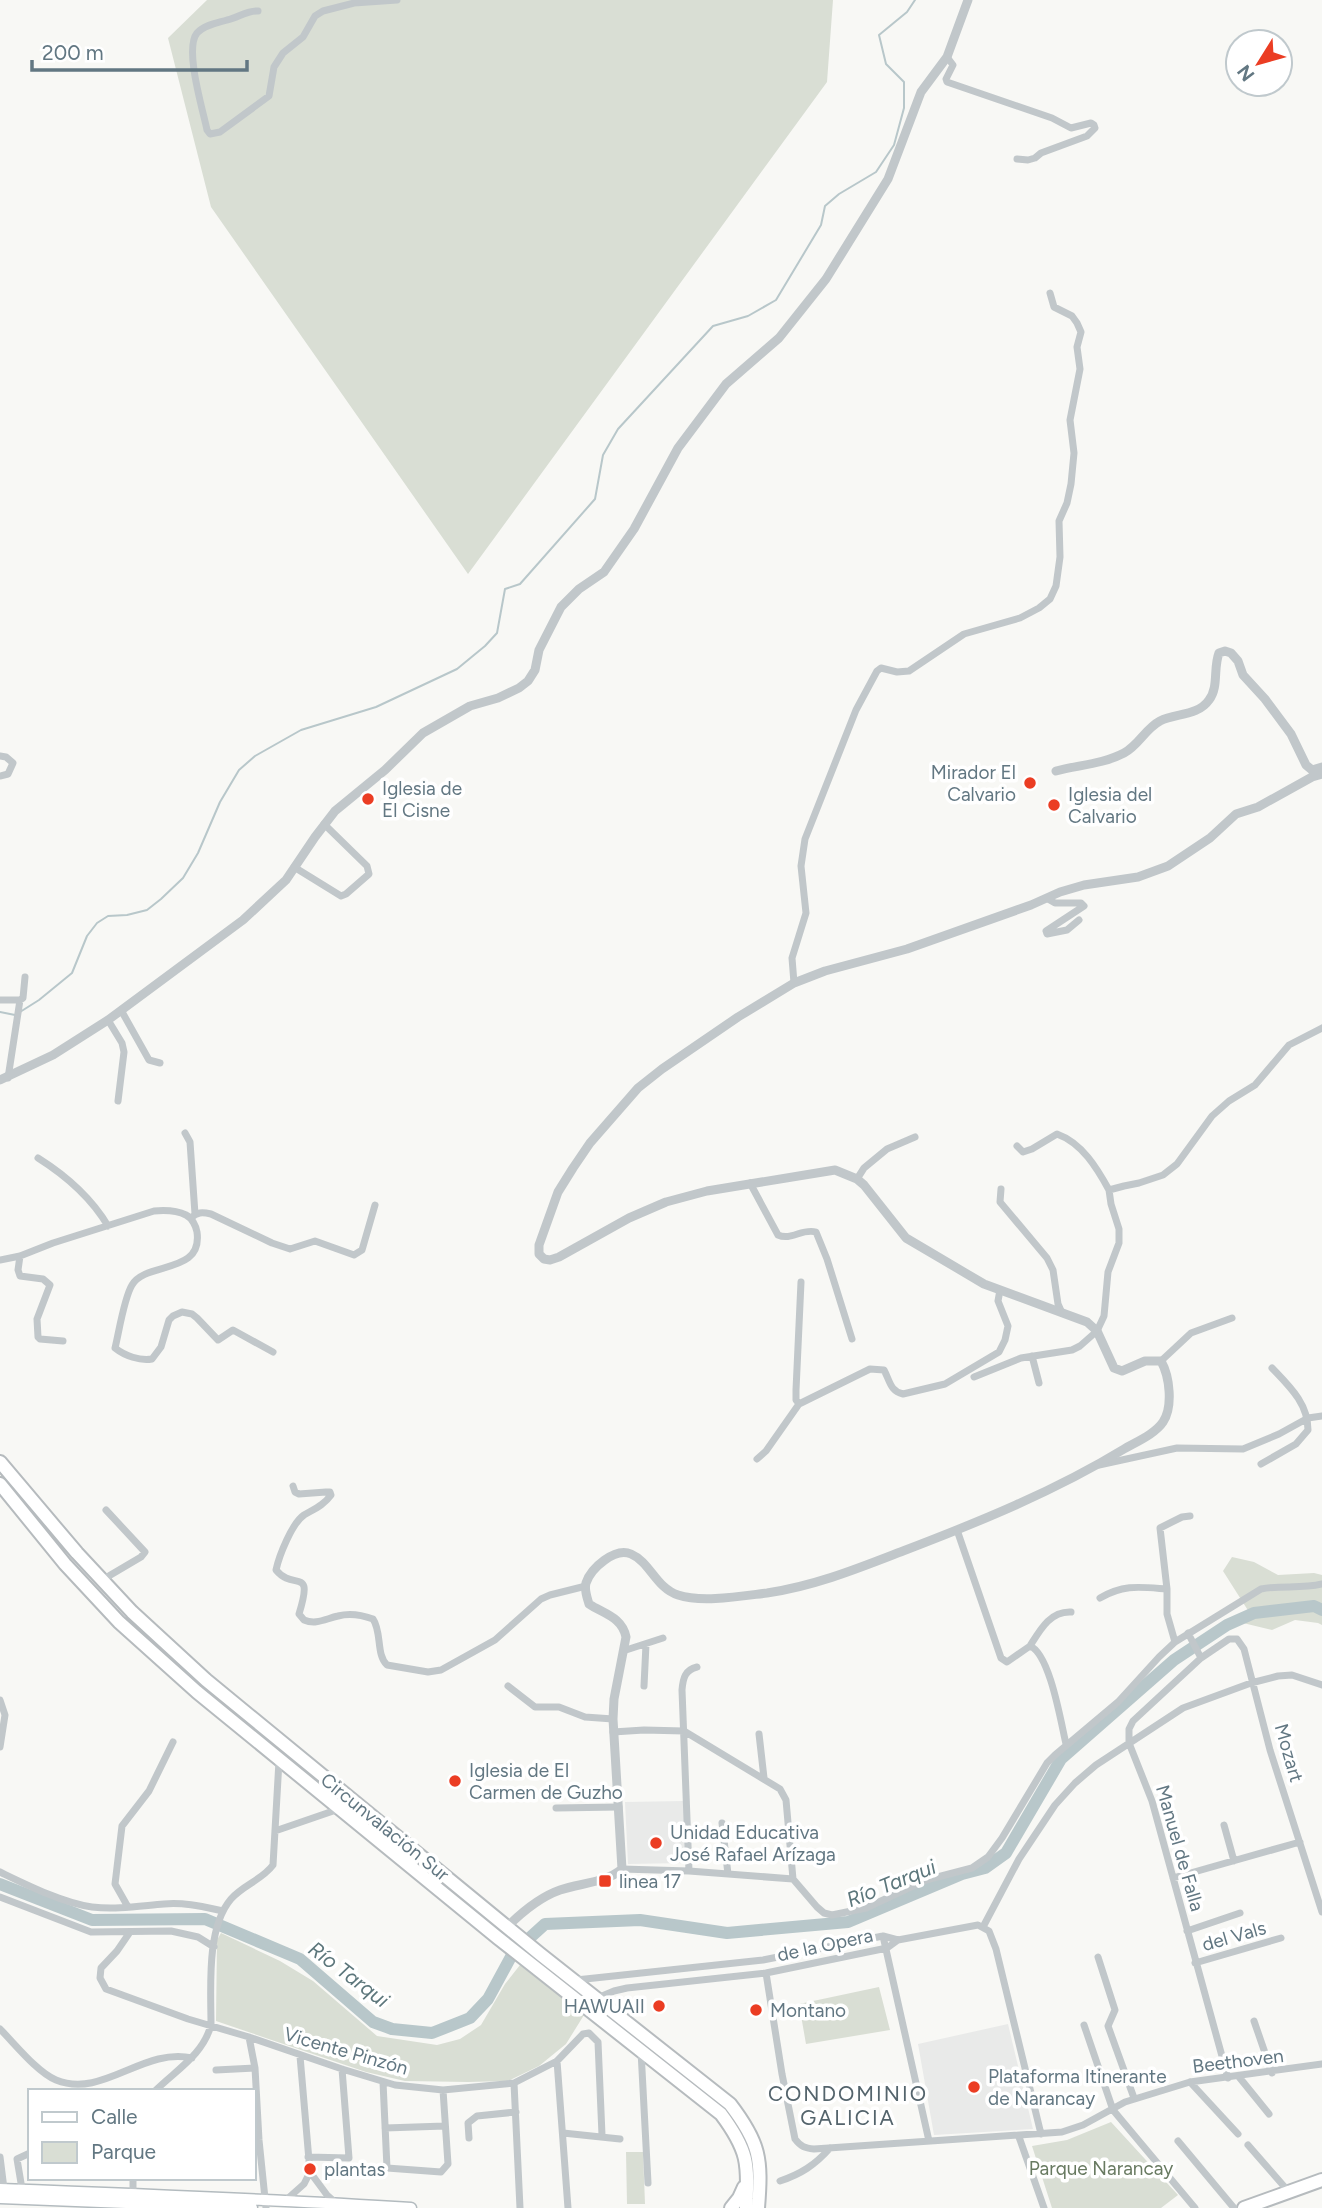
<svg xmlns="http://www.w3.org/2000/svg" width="1322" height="2208" font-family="Figtree,sans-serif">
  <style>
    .built { fill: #e9eae9 }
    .green { fill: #d9ded4 }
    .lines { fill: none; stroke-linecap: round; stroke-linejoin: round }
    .stream { stroke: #b8c7ca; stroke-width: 2 }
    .river { stroke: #b8c7ca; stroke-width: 12 }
    .secondary-casing { stroke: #b3bbbf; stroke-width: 13 }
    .trunk-casing { stroke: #b6bbbe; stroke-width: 16 }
    .minor { stroke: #c1c7ca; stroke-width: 7 }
    .tertiary { stroke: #c1c7ca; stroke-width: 9 }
    .secondary { stroke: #fff; stroke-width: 10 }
    .trunk { stroke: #fff; stroke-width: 12 }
    .poi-dot { fill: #eb3d23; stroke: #fff; stroke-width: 2.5 }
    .labels { text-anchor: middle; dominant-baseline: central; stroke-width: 7; stroke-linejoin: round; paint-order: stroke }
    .poi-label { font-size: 19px; fill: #627782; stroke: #fff; text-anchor: start }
    .street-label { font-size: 19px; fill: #627782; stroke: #fff }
    .park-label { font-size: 19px; fill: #687a61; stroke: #fff }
    .water-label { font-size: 21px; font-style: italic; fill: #5d777c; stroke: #fff }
    .neighbourhood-label { font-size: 21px; letter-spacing: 2px; fill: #54646c; stroke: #fff }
  </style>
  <rect width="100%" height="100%" fill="#f8f8f5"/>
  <!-- built -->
  <path class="built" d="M684,1801l2,62 -58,1 -3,-62z
    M1008,2024l25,105 -99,6 -16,-91z"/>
  <!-- green -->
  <path class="green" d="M207,0h626l-6,82 -359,492 -257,-367 -43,-169z
    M1232,1557l22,5 24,13 36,-2 8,2v50l-4,-2 -23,-3 -23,10 -29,-7v-6l6,-5 -26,-41z
    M221,1933l59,28 33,20 64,55 60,9 23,-6 21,-14 24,-41 15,-19 64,50 -18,29 -27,22 -31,15 -40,1 -63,-1 -39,-9 -150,-51 1,-81z
    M879,1987l11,43 -84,14 -7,-40z
    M1111,2122l67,73 -17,13h-109l-20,-62 35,-6z
    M626,2152h17l2,52h-18z"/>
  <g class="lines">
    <!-- stream -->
    <path class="stream" d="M0,1012l15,3
      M20,1012l19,-12 33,-27 15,-37 10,-13 11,-7 19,-1 20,-5 14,-11 22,-21 15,-25 22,-51 19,-32 16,-14 46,-26 75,-23 81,-38 28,-23 12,-13 8,-44 15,-5 75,-85 8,-44 15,-26 95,-103 35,-10 28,-16 45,-75 4,-19 14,-12 37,-22 18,-27 10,-37v-26l-18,-18 -7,-29 28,-23 8,-12"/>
    <!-- river -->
    <path class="river" d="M0,1884l92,36 113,-1 95,40 73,63 19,7 40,4 38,-15 18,-19 25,-46 32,-29 95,-4 87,13 121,-11 114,-48 23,-6 21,-15 55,-94 113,-99 53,-35 27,-12 60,-7 8,4"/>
    <!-- secondary casing -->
    <g class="secondary-casing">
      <path id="secondary" d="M0,2189c137,5 274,10 411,19
        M0,2198l252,10"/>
    </g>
    <!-- trunk casing -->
    <g class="trunk-casing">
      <path id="trunk" d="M0,1462l77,91 55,59 74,68 334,274 190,150c30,39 32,55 28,104
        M0,1484l65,80 54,58 78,70 301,246 223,176c27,36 28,50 25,94
        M731,2208l8,-10 5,-11
        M1244,2208l78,-28"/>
    </g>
    <!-- minor -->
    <path class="minor" d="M258,11c-11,-1 -20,7 -31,9 -10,3 -23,5 -30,13 -13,16 6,77 10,97l3,4 10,-2 49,-36 5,-29 9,-14 20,-16 12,-21 8,-5 31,-8 43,-3
      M947,57l6,8 -7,14 1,3 105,36 19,10 20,-5 3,2 1,3 -8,8 -46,17 -6,5 -7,2 -11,-1
      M0,756l6,1 7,6 -5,11 -8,2
      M294,867l47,29 5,-2 23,-20 -2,-8 -43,-42
      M1048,899l7,4h26l3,3 -38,25 1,3 20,-4 12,-10
      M794,983l-2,-25 14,-45 -5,-47 4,-27 51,-129 21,-39 4,-3 16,4 12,-1 55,-37 56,-16 19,-10 11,-9 6,-13 4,-29 -1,-36 8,-18 4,-19 3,-31 -4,-33 10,-51 -3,-22 4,-15 -4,-9 -5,-7 -18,-9 -4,-14
      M0,1000h20l3,-2 2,-21
      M121,1010l28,50 11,3
      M108,1020l14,23 2,9 -6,49
      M8,1078l12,-78
      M185,1133l5,9 5,72
      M1017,1146l6,6 9,-3 25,-15c25,9 40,34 52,56
      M38,1158c27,17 54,41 70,68
      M857,1179l7,-11 23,-19 28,-12
      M750,1183l28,52c13,6 24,-7 38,-3l11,27 25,80
      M1001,1189l-1,13 47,56 6,12 5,34 4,9
      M191,1218c6,-6 11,-6 20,-4l61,29 18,6 25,-8 39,14 8,-5 13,-45
      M20,1256l-2,14 2,6 23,3 7,6 -13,34 1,18 2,2 23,2
      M0,1260l20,-4 33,-13 101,-32c11,-1 22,-1 32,4 6,3 10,11 11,17 6,43 -51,29 -65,53 -8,13 -13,47 -17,63 10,8 25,13 37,11l9,-12 8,-27 4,-4 9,-4 10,2 5,4 21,22 15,-10 40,22
      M1032,1356l7,27
      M1161,1361l30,-28 41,-15
      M974,1377l47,-19 51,-8 8,-4 17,-15 7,-15 4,-44 11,-29v-14l-8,-25 -2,-14 15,-4 15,-3 24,-8 14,-11 35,-48 17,-15 26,-16 34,-40 33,-17
      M799,1404l-3,-4v-10l5,-108
      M757,1459l9,-8 33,-47 71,-35 14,1c6,11 6,21 19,24l42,-10 54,-32 6,-12 3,-14 -10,-25 2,-11
      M1261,1464l35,-20 12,-14c0,-27 -19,-44 -36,-62
      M1099,1465l78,-17 66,1 36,-15 29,-16 14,-2
      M293,1486l2,6 4,2 27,-2h4l1,3c-7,10 -17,14 -27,20 -12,8 -25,41 -28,55 18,22 38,-5 23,44l5,6c12,5 21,-1 34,-4 11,-3 24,-1 35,3 9,13 3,36 14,46l41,7 13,-2 54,-30 46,-41 9,-4 36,-9
      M957,1530l44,128 6,4 23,-16c20,8 31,77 36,98
      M102,1580l39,-23 4,-5 -39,-42
      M1167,1589l-7,-61 22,-11 8,-1
      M1100,1598c24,-14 40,-11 67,-9v25l8,28
      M1188,1633l13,25 -68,63 -4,8v14l23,58 76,277
      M1030,1646c10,-16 20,-35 41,-34
      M623,1651l40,-13
      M1201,1658l28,-19h8l7,10 26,101 52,162
      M508,1686l27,21h24l26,10 28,2
      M644,1686l2,-42
      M0,1700l5,15 -5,32
      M613,1732l31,-2 40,1 96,58 6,11 7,79 -104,-8 -67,-2
      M759,1734l5,44
      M556,1808l63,-1
      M722,1823l6,51
      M1224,1825l10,36
      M275,1831l64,-22
      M689,1871l-7,-181c1,-12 3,-20 15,-23
      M0,1872c27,13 63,31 92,35 24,3 48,-1 72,-3 20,-2 40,3 59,7
      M1173,1878l127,-36
      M793,1879l24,28 7,6 8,2 34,-7 60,-28 46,-12 16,-11 14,-19 45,-75 8,-8 63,-53 41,-45 16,-15 86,-53c20,-4 40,0 61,-5
      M0,1897l91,35 80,-1 27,6 16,10
      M128,1907l-13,-23 7,-58 27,-35 24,-49
      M983,1927l36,-68 36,-54 20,-22 21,-18 87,-57 68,-25 27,-7 14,-1 30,10
      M1187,1931l53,-18
      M130,1932l-13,19 -16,17 -1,10 6,11 82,30 61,18 93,32 53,16 48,5 71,-7 43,-22 26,-27 6,-1 9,9 4,93
      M883,1936l46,205
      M1098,1957l17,53 -7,16 26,72
      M1195,1963l86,-25
      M766,1973l16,101 13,65c6,8 10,9 19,10l248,-17 21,-7 42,-23 65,-20 132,-18
      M576,1980l187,-20 120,-24 15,4 80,-15 11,6 7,18 45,185
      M595,1999l19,-8 13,-3 139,-15 121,-25 11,-8
      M1254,2021l18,52
      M1084,2025l29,85 82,98
      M0,2029c15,15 37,43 56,51 47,19 87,-33 136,-22
      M249,2037l6,31 4,72 7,68
      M641,2051l7,132
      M557,2061l11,147
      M216,2070l39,-2
      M1239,2077l30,37
      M383,2082l4,86 54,4 7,-8 -5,-74
      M1190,2082l48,52
      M514,2083l6,125
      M155,2091c21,-21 48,-36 56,-66 0,-36 -5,-97 20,-126 12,-14 31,-19 42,-34l6,-104
      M385,2128l60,-2
      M563,2133l57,6
      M1019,2137l25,71
      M469,2138l-1,-15 9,-7 39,-4
      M1178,2141l56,67
      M1248,2145l41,47
      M0,2157l4,32
      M308,2157l41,1 -7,-89
      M310,2172l17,23 9,8
      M133,2178v20
      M780,2181c21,-7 35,-16 50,-33
      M22,2189l-5,-30 13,-6
      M286,2200l18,-16 6,-12 -10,-116"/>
    <!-- tertiary -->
    <path class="tertiary" d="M1056,771c23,-6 47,-7 68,-18 15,-8 21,-24 36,-32 16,-8 38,-5 49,-21 10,-13 4,-32 10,-47l6,-2 6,2 7,8 5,14 22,24 26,35 15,31 6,5 10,-3
      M0,1080l53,-25 55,-35 135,-100 43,-40 29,-43 20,-26 50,-41 38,-37 47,-27 28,-8 21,-10 9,-7 7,-11 4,-20 22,-43 18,-18 25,-17 30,-43 44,-81 48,-64 53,-46 47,-59 62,-100 33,-87 26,-35 21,-57
      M507,1927c16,-16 33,-30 53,-37 20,-7 46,-7 62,-21l-9,-150 1,-20 12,-62c-4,-20 -22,-23 -37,-33 -2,-7 -5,-14 -3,-21 5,-15 29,-36 45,-29 19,8 25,34 47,41 24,8 64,1 89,-2 48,-7 92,-25 136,-42 76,-29 152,-60 221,-102 12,-7 31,-15 39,-27 10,-15 7,-45 -2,-61h-16l-23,10 -8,-3 -17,-37 -10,-9 -103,-38 -78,-46 -42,-53 -7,-6 -22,-9 -128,21 -41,11 -37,16 -70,39 -9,3 -6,-1 -5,-5v-9l19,-53 15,-24 17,-25 48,-55 24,-19 76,-52 56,-34 31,-12 82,-22 124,-44 29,-13 24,-7 54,-8 30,-11 42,-28 26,-24 22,-7 54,-30 10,-3"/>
    <!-- secondary -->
    <use href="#secondary" class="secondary"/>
    <!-- trunk -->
    <use href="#trunk" class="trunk"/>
  </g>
  <!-- markers -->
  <g class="poi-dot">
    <circle cx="1030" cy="783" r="7"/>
    <circle cx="368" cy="799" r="7"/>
    <circle cx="1054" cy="805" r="7"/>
    <circle cx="455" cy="1781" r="7"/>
    <circle cx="656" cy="1843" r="7"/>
    <rect x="598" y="1874" width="14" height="14" rx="3.5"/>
    <circle cx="659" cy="2006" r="7"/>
    <circle cx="756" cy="2010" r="7"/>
    <circle cx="974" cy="2087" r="7"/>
    <circle cx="310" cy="2169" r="7"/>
  </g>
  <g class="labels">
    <!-- poi labels -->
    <g class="poi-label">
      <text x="1016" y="772" text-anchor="end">Mirador El<tspan x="1016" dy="22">Calvario</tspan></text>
      <text x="382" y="788">Iglesia de<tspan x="382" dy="22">El Cisne</tspan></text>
      <text x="1068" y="794">Iglesia del<tspan x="1068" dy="22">Calvario</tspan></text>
      <text x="469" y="1770">Iglesia de El<tspan x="469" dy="22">Carmen de Guzho</tspan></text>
      <text x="670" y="1832">Unidad Educativa<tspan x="670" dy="22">José Rafael Arízaga</tspan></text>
      <text x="619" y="1881">linea 17</text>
      <text x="645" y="2006" text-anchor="end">HAWUAII</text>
      <text x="770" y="2010">Montano</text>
      <text x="988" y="2076">Plataforma Itinerante<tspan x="988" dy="22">de Narancay</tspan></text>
      <text x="324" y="2169">plantas</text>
    </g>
    <!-- street labels -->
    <g class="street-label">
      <text transform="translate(1289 1753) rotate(74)">Mozart</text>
      <text transform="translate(385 1827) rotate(39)">Circunvalación Sur</text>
      <text transform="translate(1180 1848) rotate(74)">Manuel de Falla</text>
      <text transform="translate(1234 1936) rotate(-16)">del Vals</text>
      <text transform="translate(825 1945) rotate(-12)">de la Opera</text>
      <text transform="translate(346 2051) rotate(16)">Vicente Pinzón</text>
      <text transform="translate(1238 2061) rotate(-7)">Beethoven</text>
    </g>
    <!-- park labels -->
    <g class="park-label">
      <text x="1101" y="2168">Parque Narancay</text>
    </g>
    <!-- water labels -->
    <g class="water-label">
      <text transform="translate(891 1883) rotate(-22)">Río Tarqui</text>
      <text transform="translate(349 1974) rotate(37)">Río Tarqui</text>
    </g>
    <!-- neighbourhood labels -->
    <g class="neighbourhood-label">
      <text x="848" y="2093">CONDOMINIO<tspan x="848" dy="24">GALICIA</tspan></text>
    </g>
  </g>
  <!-- legend -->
  <rect x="28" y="2089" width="228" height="91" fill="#ffffff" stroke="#c0c9cd" stroke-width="2"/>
  <rect x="42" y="2112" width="35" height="10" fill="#ffffff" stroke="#c0c9cd" stroke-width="2"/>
  <text x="91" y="2124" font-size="21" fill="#627782">Calle</text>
  <rect x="42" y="2142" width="35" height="21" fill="#d9ded4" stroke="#c0c9cd" stroke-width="2"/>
  <text x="91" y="2159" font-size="21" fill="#627782">Parque</text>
  <!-- north arrow -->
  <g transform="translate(1259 63) rotate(233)"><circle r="33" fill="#ffffff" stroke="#c0c9cd" stroke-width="2"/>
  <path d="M0-5L12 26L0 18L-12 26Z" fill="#eb3d23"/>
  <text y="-10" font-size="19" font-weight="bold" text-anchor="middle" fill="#627782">N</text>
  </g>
  <!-- scale -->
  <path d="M32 60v10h215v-10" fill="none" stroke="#627782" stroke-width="3.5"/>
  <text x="42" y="60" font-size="21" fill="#627782" stroke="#ffffff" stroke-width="5" paint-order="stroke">200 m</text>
</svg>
